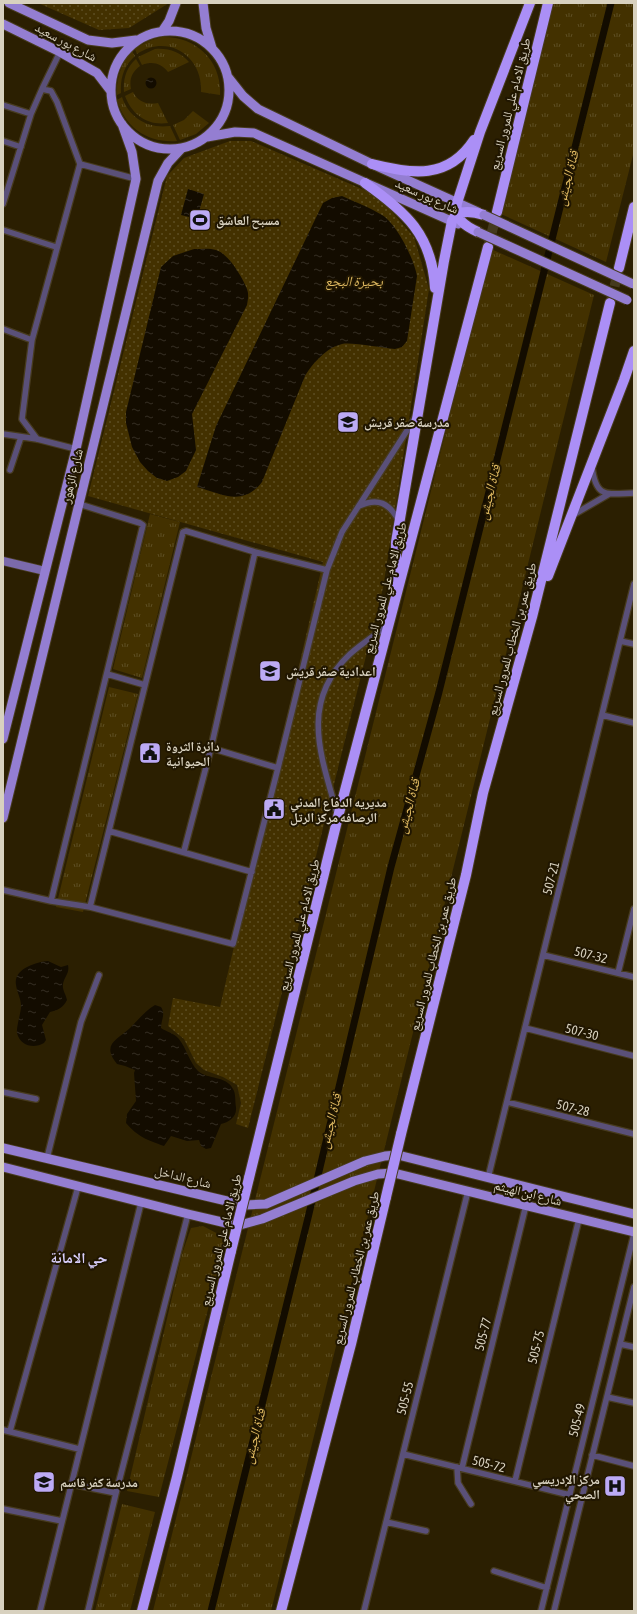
<svg xmlns="http://www.w3.org/2000/svg" width="637" height="1614" font-family="'Asap Condensed','Noto Naskh Arabic',sans-serif">
  <style>
    .grass { fill: url(#grass-tufts) }
    .park { fill: url(#park-dots) }
    .water { fill: url(#water-ripples) }
    .lines { fill: none; stroke-linecap: round; stroke-linejoin: round }
    .canal { stroke: #130c00; stroke-width: 7 }
    .highway-tunnel { stroke: #453a1e; stroke-width: 10; stroke-dasharray: 10 5; stroke-linecap: butt }
    .street-casing { stroke: #473b1f; stroke-width: 8 }
    .secondary-casing { stroke: #473b1f; stroke-width: 10 }
    .primary-casing { stroke: #473b1f; stroke-width: 11 }
    .highway-casing { stroke: #473b1f; stroke-width: 12 }
    .street { stroke: #5a5079; stroke-width: 5.5 }
    .secondary { stroke: #7b6aab; stroke-width: 8 }
    .primary { stroke: #947ed2; stroke-width: 9 }
    .highway { stroke: #ab8ff6; stroke-width: 10 }
    .primary-bridge-casing { stroke: #473b1f; stroke-width: 11; stroke-linecap: butt }
    .highway-bridge-casing { stroke: #473b1f; stroke-width: 12; stroke-linecap: butt }
    .primary-bridge { stroke: #947ed2; stroke-width: 9 }
    .highway-bridge { stroke: #ab8ff6; stroke-width: 10 }
    .labels { text-anchor: middle; dominant-baseline: central; stroke-width: 4; stroke-linejoin: round; paint-order: stroke }
    .street-label { font-size: 13px; fill: #d8d1bf; stroke: #201601 }
    .poi-label { font-size: 13px; font-weight: bold; fill: #d8d1bf; stroke: #201601; text-anchor: start }
    .water-label { font-size: 14px; font-style: italic; fill: #e0ba61; stroke: #201601 }
    .quarter-label { font-size: 15px; font-weight: bold; fill: #d8cefa; stroke: #201601 }
  </style>
  <defs>
    <pattern id="grass-tufts" width="24" height="20" patternUnits="userSpaceOnUse"><rect width="24" height="20" fill="#433100"/><path d="M3 7l-1-3M5 7V3M7 7l1-3M15 17l-1-3M17 17v-4M19 17l1-3" fill="none" stroke="#5d4e23"/></pattern>
    <pattern id="park-dots" width="8" height="8" patternUnits="userSpaceOnUse"><rect width="8" height="8" fill="#433100"/><path d="M2 2h.1M6 6h.1" fill="none" stroke="#5d4e23" stroke-width="1.8" stroke-linecap="round"/></pattern>
    <pattern id="water-ripples" width="26" height="14" patternUnits="userSpaceOnUse"><rect width="26" height="14" fill="#130c00"/><path d="M2 4q2-2 4 0t4 0M15 11q2-2 4 0t4 0" fill="none" stroke="#352e23"/></pattern>
  </defs>
  <rect width="100%" height="100%" fill="#2b1f01"/>
  <!-- grass -->
  <path class="grass" d="M553,3h81v148l-28,111 -105,-48z
    M162,37c34,-1 60,24 58,58l-19,-3c2,-36 -33,-59 -64,-38l-2,-5c8,-6 17,-10 27,-12z
    M155,49c14,-1 25,3 34,13l-21,10c-7,-9 -16,-11 -26,-7l-4,-8z
    M132,51l3,5c-11,10 -15,22 -14,37l-4,2c-1,-17 4,-31 15,-44z
    M136,59l4,7c-8,6 -11,13 -9,23l-7,3c-1,-13 2,-24 12,-33z
    M133,92c5,10 14,13 25,11l10,20c-20,3 -36,-8 -43,-27z
    M122,97c7,21 26,32 48,29l7,15c-29,2 -52,-13 -60,-41z
    M193,111l16,12 -13,11 -16,6 -7,-15 11,-5z
    M491,249l103,46 -323,1316h-118z
    M150,514l30,8 -38,156 -29,-9z
    M109,687l29,7 -55,218 -27,-5z
    M203,1226l17,9 5,9 -66,253 -32,-6 55,-237 9,-26z
    M122,1504l33,8 -25,99h-35z"/>
  <!-- park -->
  <path class="park" d="M38,3h131l-40,25 -30,2z
    M230,141h21l127,55 36,41 15,52 -46,299 -135,540 -12,-4 5,-21 -4,-18 -14,-8 -19,-7 -8,-7 -12,-24 -16,-13 5,-28 47,9 103,-445 -235,-66 79,-320 17,-18z"/>
  <!-- water -->
  <path class="water" d="M145.5 83a5.5 5.5 0 1 1 11 0a5.5 5.5 0 1 1-11 0Z
    M188,189l16,5 -7,25 -16,-4z
    M342,196c13,6 27,11 40,19 15,9 32,44 35,61l-10,65 -5,6 -7,2c-13,-1 -43,-7 -53,-5 -16,4 -29,19 -37,32l-43,106c-19,25 -40,12 -65,5l19,-61 107,-223 9,-5z
    M194,249c7,0 16,-1 22,1 13,4 26,27 31,39 2,5 1,10 0,16l-55,109 4,36 -10,21 -8,6 -11,4 -10,-3 -9,-7 -8,-9 -8,-15 -6,-24v-11l35,-145 12,-11z
    M48,961l13,6 7,-2c2,8 -4,12 -5,19 -1,6 3,10 4,16 -4,8 -9,10 -17,12l-8,13 4,15 -2,3c-10,6 -24,3 -27,-10 -1,-6 4,-20 4,-27 0,-8 -4,-13 -5,-21 -3,-16 20,-23 32,-24z
    M155,1005l6,2c5,7 0,13 0,21 6,4 13,5 18,11 8,10 10,23 19,32 10,9 28,4 35,18 3,4 2,13 3,18 1,10 -7,15 -15,17l-10,24 -5,1 -5,-3 -2,-6 -12,1 -16,-5 -7,10c-17,-6 -26,-9 -38,-23l1,-9 9,-13 -2,-28 1,-3 -10,-4 -8,-2c-16,-20 0,-24 13,-36 8,-8 15,-17 25,-23z"/>
  <g class="lines">
    <!-- canal -->
    <path class="canal" d="M211,1611l97,-393 83,-351 48,-175 172,-689"/>
    <!-- highway-tunnel -->
    <path class="highway-tunnel" d="M488,247l9,-35
      M611,301l8,-33"/>
    <!-- street casing -->
    <g class="street-casing">
      <path id="street" d="M3,105l28,9
        M3,141l18,6
        M80,164l56,15
        M3,204l28,-90 11,-25 18,-37
        M3,230l53,17
        M3,329l29,11
        M3,434l34,5 39,10
        M37,439l-15,-20 10,-79 48,-176 -23,-62 -6,-11 -9,-2
        M592,467c4,32 15,27 42,26
        M10,470l11,-33
        M359,506c19,-9 30,-3 40,15
        M573,515l36,-21
        M620,641l14,3
        M107,674l38,11
        M602,715l32,8
        M211,748l67,20
        M337,813c-16,-57 -38,-111 13,-159 11,-10 25,-19 37,-28
        M109,831l143,41
        M184,851l27,-103 44,-196
        M3,890l48,11 39,6 143,37 45,-176 49,-198 15,-38 73,-114
        M51,901l92,-376 -3,-2 -61,-19
        M90,907l93,-375 3,-1 69,21 72,18
        M543,955l91,22
        M618,973l16,-64
        M525,1028l109,28
        M3,1092l33,7
        M507,1102l127,32
        M47,1158l34,-136 18,-47
        M488,1178l146,-594
        M620,1344l14,3
        M607,1397l27,6
        M3,1430l76,19
        M10,1431l68,-244
        M403,1454l167,41
        M592,1455l42,11
        M457,1467l1,16 13,21
        M462,1468l64,-263
        M515,1481l64,-262
        M71,1484l45,9
        M3,1509l59,12
        M386,1522l40,9
        M494,1571l53,17
        M40,1611l101,-408
        M88,1611l28,-118 72,-279
        M364,1611l104,-420
        M541,1611l93,-377
        M554,1611l80,-324"/>
    </g>
    <!-- secondary casing -->
    <g class="secondary-casing">
      <path id="secondary" d="M3,561l42,10"/>
    </g>
    <!-- primary casing -->
    <g class="primary-casing">
      <path id="primary" d="M9,3l79,37 24,3 24,-3
        M203,3l3,25 6,20
        M3,24l57,28 37,21 13,17
        M163,30l6,-9 7,-18
        M111 90a59 59 0 1 1 118 0a59 59 0 1 1-118 0Z
        M228,77l15,19 15,13 114,55 106,48
        M207,137l28,-5 19,1 204,91
        M3,739l73,-290 60,-270 -4,-27 -10,-28
        M3,818l76,-314 79,-323 10,-18 14,-15
        M3,1148l228,54 15,3 20,-1 99,-43 20,-5 13,-1 236,59
        M3,1167l185,47 38,9 14,2 22,-6 92,-38 24,-7 16,-1 240,59"/>
    </g>
    <!-- highway casing -->
    <g class="highway-casing">
      <path id="highway" d="M372,164c40,10 76,16 102,-24
        M365,183c41,29 67,52 70,105
        M497,212l51,-209
        M478,232c-13,-6 -24,-13 -21,-29l23,-71 50,-129
        M619,268l15,-61
        M548,576l76,-196 10,-29
        M396,583v-41l48,-281 8,-40 4,-7c10,-4 19,-2 28,1
        M401,1134l65,-259 17,-82 49,-176 78,-314
        M249,1178l89,-361 150,-570
        M142,1611l35,-134 54,-226
        M281,1611l70,-267 35,-147"/>
    </g>
    <!-- street -->
    <use href="#street" class="street"/>
    <!-- secondary -->
    <use href="#secondary" class="secondary"/>
    <!-- primary -->
    <use href="#primary" class="primary"/>
    <!-- highway -->
    <use href="#highway" class="highway"/>
    <!-- primary-bridge casing -->
    <g class="primary-bridge-casing">
      <path id="primary-bridge" d="M484,215l149,69
        M478,232l149,68"/>
    </g>
    <!-- highway-bridge casing -->
    <g class="highway-bridge-casing">
      <path id="highway-bridge" d="M386,1197l15,-63
        M231,1251l18,-73"/>
    </g>
    <!-- primary-bridge -->
    <use href="#primary-bridge" class="primary-bridge"/>
    <!-- highway-bridge -->
    <use href="#highway-bridge" class="highway-bridge"/>
  </g>
  <!-- icons -->
  <defs>
    <g id="stadium-square" transform="scale(1.15)"><rect x="-9" y="-9" width="18" height="18" rx="4" fill="#bcaaf5" stroke="#201601"/><path d="M0-5a6.5 5 0 1 0 0 10a6.5 5 0 1 0 0-10ZM-3.5-1.8h7v3.6h-7Z" fill="#111"/></g>
    <g id="school-square" transform="scale(1.15)"><rect x="-9" y="-9" width="18" height="18" rx="4" fill="#bcaaf5" stroke="#201601"/><path d="M0-5L7-2L0 1L-7-2ZM-4 1L0 2.5L4 1V4Q0 6-4 4Z" fill="#111"/></g>
    <g id="civic-square" transform="scale(1.15)"><rect x="-9" y="-9" width="18" height="18" rx="4" fill="#bcaaf5" stroke="#201601"/><path d="M-.6-6.5H3V-4.5H.6V-3L4-1V1h2V6H-6V1h2V-1L-.6-3ZM-1.2 2.5V6h2.4V2.5Z" fill="#111"/></g>
    <g id="hospital-square" transform="scale(1.15)"><rect x="-9" y="-9" width="18" height="18" rx="4" fill="#bcaaf5" stroke="#201601"/><path d="M-5-5h3v3.5h4V-5h3V5h-3V1.5h-4V5h-3Z" fill="#111"/></g>
  </defs>
  <g fill-rule="evenodd">
    <use href="#stadium-square" x="200" y="220"/>
    <use href="#school-square" x="348" y="422"/>
    <use href="#school-square" x="270" y="671"/>
    <use href="#civic-square" x="150" y="753"/>
    <use href="#civic-square" x="274" y="809"/>
    <use href="#school-square" x="44" y="1482"/>
    <use href="#hospital-square" x="615" y="1486"/>
  </g>
  <g class="labels">
    <!-- street labels -->
    <g class="street-label">
      <text transform="translate(66 42) rotate(28)">شارع بور سعيد</text>
      <text transform="translate(510 104) rotate(-76)">طريق الامام علي للمرور السريع</text>
      <text transform="translate(427 196) rotate(24)">شارع بور سعيد</text>
      <text transform="translate(72 476) rotate(-76)">شارع الزهور</text>
      <text transform="translate(385 588) rotate(-75)">طريق الامام علي للمرور السريع</text>
      <text transform="translate(512 639) rotate(-75)">طريق عمر بن الخطاب للمرور السريع</text>
      <text transform="translate(551 878) rotate(-76)">507-21</text>
      <text transform="translate(299 925) rotate(-76)">طريق الامام علي للمرور السريع</text>
      <text transform="translate(433 954) rotate(-76)">طريق عمر بن الخطاب للمرور السريع</text>
      <text transform="translate(591 955) rotate(14)">507-32</text>
      <text transform="translate(582 1032) rotate(14)">507-30</text>
      <text transform="translate(573 1108) rotate(14)">507-28</text>
      <text transform="translate(183 1177) rotate(14)">شارع الداخل</text>
      <text transform="translate(528 1193) rotate(14)">شارع ابن الهيثم</text>
      <text transform="translate(221 1240) rotate(-76)">طريق الامام علي للمرور السريع</text>
      <text transform="translate(356 1268) rotate(-76)">طريق عمر بن الخطاب للمرور السريع</text>
      <text transform="translate(483 1334) rotate(-76)">505-77</text>
      <text transform="translate(536 1347) rotate(-76)">505-75</text>
      <text transform="translate(405 1398) rotate(-76)">505-55</text>
      <text transform="translate(577 1420) rotate(-76)">505-49</text>
      <text transform="translate(489 1464) rotate(14)">505-72</text>
    </g>
    <!-- poi labels -->
    <g class="poi-label">
      <text x="216" y="220">مسبح العاشق</text>
      <text x="364" y="422">مدرسة صقر قريش</text>
      <text x="286" y="671">اعدادية صقر قريش</text>
      <text x="166" y="746">دائرة الثروة<tspan x="166" dy="15">الحيوانية</tspan></text>
      <text x="290" y="802">مديريه الدفاع المدني<tspan x="290" dy="15">الرصافه مركز الرتل</tspan></text>
      <text x="600" y="1479" text-anchor="end">مركز الإدريسي<tspan x="600" dy="15">الصحي</tspan></text>
      <text x="60" y="1482">مدرسة كفر قاسم</text>
    </g>
    <!-- water labels -->
    <g class="water-label">
      <text transform="translate(567 178) rotate(-76)">قناة الجيش</text>
      <text x="354" y="281">بحيرة البجع</text>
      <text transform="translate(489 492) rotate(-76)">قناة الجيش</text>
      <text transform="translate(408 806) rotate(-75)">قناة الجيش</text>
      <text transform="translate(330 1121) rotate(-76)">قناة الجيش</text>
      <text transform="translate(254 1436) rotate(-76)">قناة الجيش</text>
    </g>
    <!-- quarter labels -->
    <g class="quarter-label">
      <text x="79" y="1257">حي الامانة</text>
    </g>
  </g>
  <!-- border -->
  <rect width="637" height="1614" fill="none" stroke="#d8d1bf" stroke-width="8"/>
</svg>
